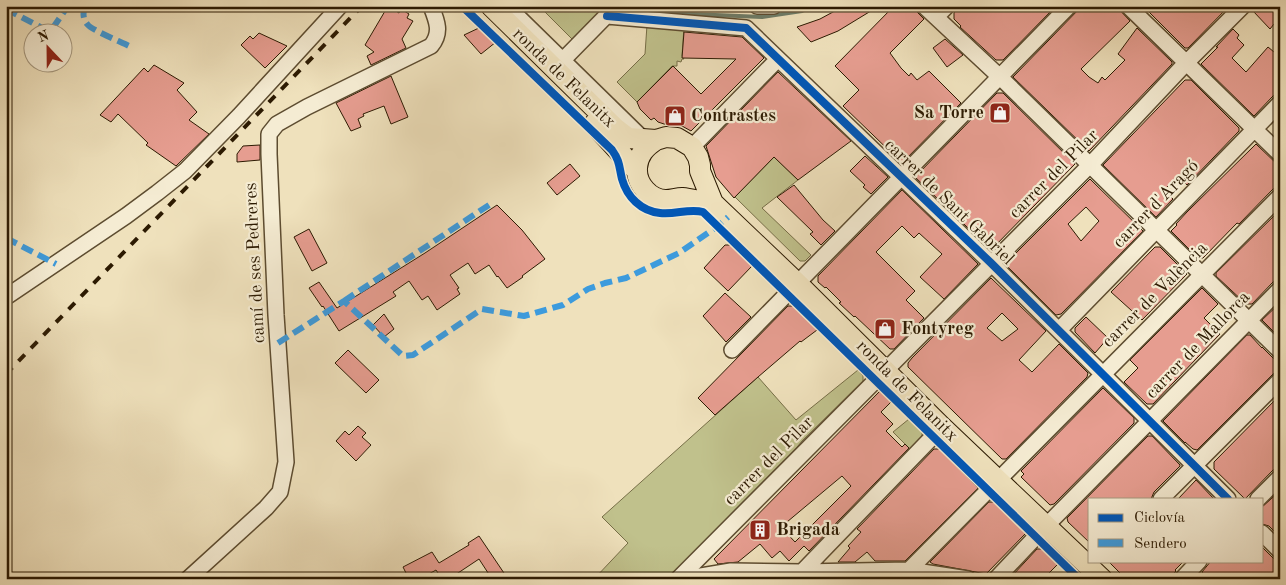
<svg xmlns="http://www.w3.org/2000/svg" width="1286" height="585" font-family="'Old Standard TT',serif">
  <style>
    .green { fill: #c0c18c; stroke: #766e47 }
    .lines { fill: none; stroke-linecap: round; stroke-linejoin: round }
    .stream { stroke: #6e7c68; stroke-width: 4 }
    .building { fill: #e69d90; stroke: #2c1a02; fill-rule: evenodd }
    .minor-casing { stroke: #5d4c30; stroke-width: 18 }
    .major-casing { stroke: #2c1a02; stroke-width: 22 }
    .minor { stroke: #f5ecd3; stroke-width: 15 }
    .major { stroke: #efe1bc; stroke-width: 20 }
    .rail { stroke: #2c1a02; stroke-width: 4; stroke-dasharray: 9 9; stroke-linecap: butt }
    .quiet { stroke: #3d9bdd; stroke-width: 6; stroke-dasharray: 12 6; stroke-linecap: butt }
    .cycleway-casing { stroke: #f5ecd3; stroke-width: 11 }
    .cycleway { stroke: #0057b8; stroke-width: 8 }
    .labels { text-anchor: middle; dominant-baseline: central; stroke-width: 4.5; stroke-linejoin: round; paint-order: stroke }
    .street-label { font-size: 18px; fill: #2c1a02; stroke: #f5ecd3 }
    .poi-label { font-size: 18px; font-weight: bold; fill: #2c1a02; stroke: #f5ecd3; text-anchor: start }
  </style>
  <rect width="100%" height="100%" fill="#efe1bc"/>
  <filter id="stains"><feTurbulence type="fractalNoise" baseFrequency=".004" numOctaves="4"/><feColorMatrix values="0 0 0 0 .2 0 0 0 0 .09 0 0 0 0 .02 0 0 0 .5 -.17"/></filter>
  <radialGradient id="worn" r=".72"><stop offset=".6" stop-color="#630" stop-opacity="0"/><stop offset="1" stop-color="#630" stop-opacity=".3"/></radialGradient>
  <!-- green -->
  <path class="green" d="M539,6h67l-32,35z
    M647,25l37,2 -2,29 2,3h-2l-1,3 -4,-1v5h-5l-35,36 -20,-20 28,-28z
    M774,157l24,23 -36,28 49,47 -6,6h-5l-65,-64z
    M858,370l5,6v5l-61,60 -8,10 -126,128h-74l34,-36 -26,-26 156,-140 38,43z
    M909,419l13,13v5l-12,12 -17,-17z"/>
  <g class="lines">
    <!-- stream -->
    <path class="stream" d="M645,12l117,5 40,-6 12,-5"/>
  </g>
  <!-- building -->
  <path class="building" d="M388,6l11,7 2,-4 8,5 -2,4 6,3 -11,18 4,9 -35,17 -4,-9 7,-4 -9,-7z
    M844,6h35l-41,25 -27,11 -14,-15 23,-8z
    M894,6h20l3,6 7,7 -34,34 11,15 8,8 2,-3 6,7 12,-9 32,32 -59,60 -59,-57 16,-16 -24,-24z
    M960,6h96l-53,54h-7l-36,-33 1,-1 -7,-7v-6z
    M1082,6h34l14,15 -49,48 8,8 9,6 4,-6 3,3 20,-20 -7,-6 19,-26 35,34v2l-83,87 -76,-74z
    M1143,6h86l-41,42h-3z
    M1258,6h22v24l-6,-6 -4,5 -17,-18z
    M481,27l15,15 -15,12 -17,-19z
    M1233,29l6,6 -2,3 7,7 -12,13 14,14 22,-25 12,10v36l-7,3 -19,20 -53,-52 17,-17h-2z
    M684,32l58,5 22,21 -73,73 -9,-5 -7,-2h-11l-6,-2 -4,-4 -3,2 -11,-11 -3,-7 36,-36 28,28 35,-35 -54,-1z
    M259,33l28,13 -22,22 -24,-23 9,-9 3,3z
    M945,39l18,16 -16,12 -14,-19z
    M154,65l30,18 -7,7 20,22 -8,8 20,14 -33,32 -30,-21 2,-2 -30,-29 -7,8 -11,-7 44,-47 4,4z
    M778,72l73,69 -53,39 -24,-23 -40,41 -18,-21 -10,-31z
    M391,76l17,41 -17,7 -7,-18 -21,8 1,2 -6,3 3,8 -10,4 -15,-28z
    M1185,80h6l48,48v3l-52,54 -9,-9 -14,14 9,9 -17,18 -53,-52z
    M997,93h6l72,71 -84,86 -76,-73z
    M1256,144l24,23v20l-7,2 -34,35 -2,-1 -34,35h-5l-27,-27 6,-6 -1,-1 11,-12z
    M260,145v15l-23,2v-8l6,-8z
    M865,156l23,21 -17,17 -8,-7 2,-2 -15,-14z
    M570,164l10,12 -23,19 -10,-12z
    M1090,179l53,52 -82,83 -5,1 -51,-51zM1086,207l13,14 -18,20 -13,-17z
    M794,185l29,35 12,11 -14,14 -11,-11 3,-2 -36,-35z
    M902,190l76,74 -34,35 -24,-22 22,-23 -23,-21 -5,5 -12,-12 -26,26 39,39 -9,9 18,18 -30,31h-4l-35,-33 -1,1 -15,-14 2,-1 -15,-15 -1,1 -7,-6v-6z
    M497,205l25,25 23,29 -23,17 1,1 -16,11 -9,-12 -1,1 -8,-12 -14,9 -7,-11 -18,12 9,13 -2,1 3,5 -23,16 -9,-14 -6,4 -13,-19 -16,11 3,4 -57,35 -16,-25 -1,1 -13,-19 10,-6 18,26 88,-55z
    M1280,210v70l-7,2 -21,22h-6l-30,-28v-3z
    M309,229l18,34 -15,8 -18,-34z
    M725,245h5l22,21 -24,25 -24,-23z
    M1155,247h5l27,27 -45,46 -31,-28z
    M991,278l55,53 -27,29 13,12 27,-28 29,29 -1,4 -81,82h-4l-94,-92v-4l4,-5zM1002,313l16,16 -16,12 -15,-13z
    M1202,288l16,16 -14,14 16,16 -67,70h-6l-23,-22 14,-14 -8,-8z
    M725,293l26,24 -25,25 -23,-26z
    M1280,303v35l-18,-18z
    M788,306h5l24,24 -16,12 -1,-1 -42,36 -43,38 -17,-17z
    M384,314l10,15 -10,8 -11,-12z
    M1086,317l22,21 -13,15 -20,-21v-4z
    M1247,335h3l12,13v-1l11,11 6,2 -1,9 -81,81 -4,-1 -8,-7v1l-22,-22z
    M348,350l31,30 -13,13 -31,-30z
    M1103,388l31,30v5l-80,81 -4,1 -29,-28 3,-3 -3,-3z
    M880,391l11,11 -10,10 12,12 -7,7 16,16 3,-3 4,4 -100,103 -5,-5 -15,15 -9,-10 -8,7 -12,-14 -22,18 -20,2 -4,-5zM842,476l9,10 -56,56 -14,-15z
    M1280,395v73l-7,2 -28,29 -31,-30v-7z
    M358,426l8,7 -4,4 9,8 -15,16 -20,-20 9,-10 4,4z
    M1148,436h4l28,29v1l-26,26 -3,7h-61v44l-22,-21 -1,-4z
    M934,449h5l39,39 -73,73h-30l-8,-9 -12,10h-17l12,-14 -2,-2 13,-14 -4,-3z
    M1196,480l18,19h-36z
    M1280,491v46l-11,-11 -7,-2v-17z
    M989,502h5l32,31 -40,41 -53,-10 -3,-2z
    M479,536l29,43h-16l-13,-20 -30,20h-7l-6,-9 -16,9h-11l-6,-12 29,-15 7,11 30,-18 -1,-2z
    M1262,547l11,11 7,2v10l-9,9h-63l-6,-7 9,-11h51z
    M1037,549h5l16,15 -14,14 -32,-2z
    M1108,561h76l-9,9 1,1 -7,8h-43z"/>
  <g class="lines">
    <!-- minor casing -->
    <g class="minor-casing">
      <path id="minor" d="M507,6l136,133
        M757,6h17
        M924,6l76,71 280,274
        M1128,6l152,148
        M607,16l139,12 245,235 237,236
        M936,17l11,-11
        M562,61l51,-52
        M692,147l86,-88
        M6,297l120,-81 31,-23 28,-22 54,-55 101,-110
        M1059,330l221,-227
        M732,350l337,-344
        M1161,499l119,-119
        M1258,499l22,-22
        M1262,533l18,18
        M909,570l371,-374
        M802,572l140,-145
        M188,579l78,-71 14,-16 6,-30 -10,-147 -7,-161v-20l8,-10 30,-17 124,-61c11,-13 6,-25 0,-40
        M678,579l412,-414 96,-102 57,-57
        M683,579l48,-8 71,1 107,-2 59,9
        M996,579l50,-53 234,-237
        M1182,579l17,-18"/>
    </g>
    <!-- major casing -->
    <g class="major-casing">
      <path id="major" d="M491,6l124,122 13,10 28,2 10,-3 11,1 15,9 6,10 2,8v6l13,32 84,80 145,144 160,152
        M594,124l43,47
        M656,140c-11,7 -18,15 -19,28 -1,16 13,32 29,32 5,0 11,-2 16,-2 10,1 21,4 31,5"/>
    </g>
    <!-- minor -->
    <use href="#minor" class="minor"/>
    <!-- major -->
    <use href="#major" class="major"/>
    <!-- rail -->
    <path class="rail" d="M6,374l356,-368"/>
    <!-- quiet -->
    <path class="quiet" d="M86,6c-4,6 -3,14 2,19 4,5 33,17 41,21
      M6,9l44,23 18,-26
      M6,238l50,26
      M344,301l148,-98
      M278,343l66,-42 59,55 10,-1 69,-46 42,7 39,-11 25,-16 17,-6 21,-5 53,-25 39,-27 10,-9"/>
    <!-- cycleway casing -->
    <g class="cycleway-casing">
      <path id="cycleway" d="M462,6l150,144c8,11 7,17 10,29 5,18 19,32 38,34 15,2 29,-5 43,-1l376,367
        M607,16l139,12 245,235 237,236"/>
    </g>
    <!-- cycleway -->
    <use href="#cycleway" class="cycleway"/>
  </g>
  <!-- icons -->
  <defs>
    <g id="shop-square" transform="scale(1.125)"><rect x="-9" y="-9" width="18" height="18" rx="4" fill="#8f2418" stroke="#f5ecd3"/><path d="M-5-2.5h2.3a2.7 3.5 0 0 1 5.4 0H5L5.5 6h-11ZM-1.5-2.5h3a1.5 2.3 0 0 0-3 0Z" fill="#fff"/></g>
    <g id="building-square" transform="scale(1.125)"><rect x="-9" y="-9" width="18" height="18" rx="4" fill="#8f2418" stroke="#f5ecd3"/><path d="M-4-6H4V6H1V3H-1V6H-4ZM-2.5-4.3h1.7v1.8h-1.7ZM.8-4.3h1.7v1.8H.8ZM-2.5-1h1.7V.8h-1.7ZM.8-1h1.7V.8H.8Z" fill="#fff"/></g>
  </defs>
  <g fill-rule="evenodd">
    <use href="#shop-square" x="1000" y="113"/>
    <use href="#shop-square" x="675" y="116"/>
    <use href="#shop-square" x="885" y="329"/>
    <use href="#building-square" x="760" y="530"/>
  </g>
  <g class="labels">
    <!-- street labels -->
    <g class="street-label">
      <text transform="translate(564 78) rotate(44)">ronda de Felanitx</text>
      <text transform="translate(1054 174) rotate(-45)">carrer del Pilar</text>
      <text transform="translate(949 202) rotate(44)">carrer de Sant Gabriel</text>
      <text transform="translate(1156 204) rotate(-46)">carrer d'Aragó</text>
      <text transform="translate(255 263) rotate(-93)">camí de ses Pedreres</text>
      <text transform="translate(1155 295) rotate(-45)">carrer de València</text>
      <text transform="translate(1198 345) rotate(-46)">carrer de Mallorca</text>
      <text transform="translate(907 391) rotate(45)">ronda de Felanitx</text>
      <text transform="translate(769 461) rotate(-45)">carrer del Pilar</text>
    </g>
    <!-- poi labels -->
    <g class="poi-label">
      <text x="984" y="113" text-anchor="end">Sa Torre</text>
      <text x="691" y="116">Contrastes</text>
      <text x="901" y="329">Fontyreg</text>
      <text x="776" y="530">Brigada</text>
    </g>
  </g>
  <!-- margin -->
  <rect width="1286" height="585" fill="none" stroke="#efe1bc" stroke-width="25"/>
  <rect x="8" y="8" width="1271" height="570" fill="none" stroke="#2c1a02" stroke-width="2.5"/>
  <rect x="12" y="12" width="1261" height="560" fill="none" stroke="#2c1a02"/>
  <!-- legend -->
  <rect x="1088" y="498" width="175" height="65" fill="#f5ecd3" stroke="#a5987f"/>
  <rect x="1098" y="514" width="25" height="8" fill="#0057b8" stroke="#a5987f"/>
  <text x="1134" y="522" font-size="15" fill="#2c1a02">Ciclovía</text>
  <rect x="1098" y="539" width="25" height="8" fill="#3d9bdd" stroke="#a5987f"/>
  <text x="1134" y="548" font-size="15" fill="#2c1a02">Sendero</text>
  <!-- north arrow -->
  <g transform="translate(48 48) rotate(338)"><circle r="24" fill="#f5ecd3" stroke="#a5987f"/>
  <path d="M0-4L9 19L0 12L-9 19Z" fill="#8f2418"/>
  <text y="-8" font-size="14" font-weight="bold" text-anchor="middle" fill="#2c1a02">N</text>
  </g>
  <rect width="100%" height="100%" filter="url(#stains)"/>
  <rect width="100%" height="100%" fill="url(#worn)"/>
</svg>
